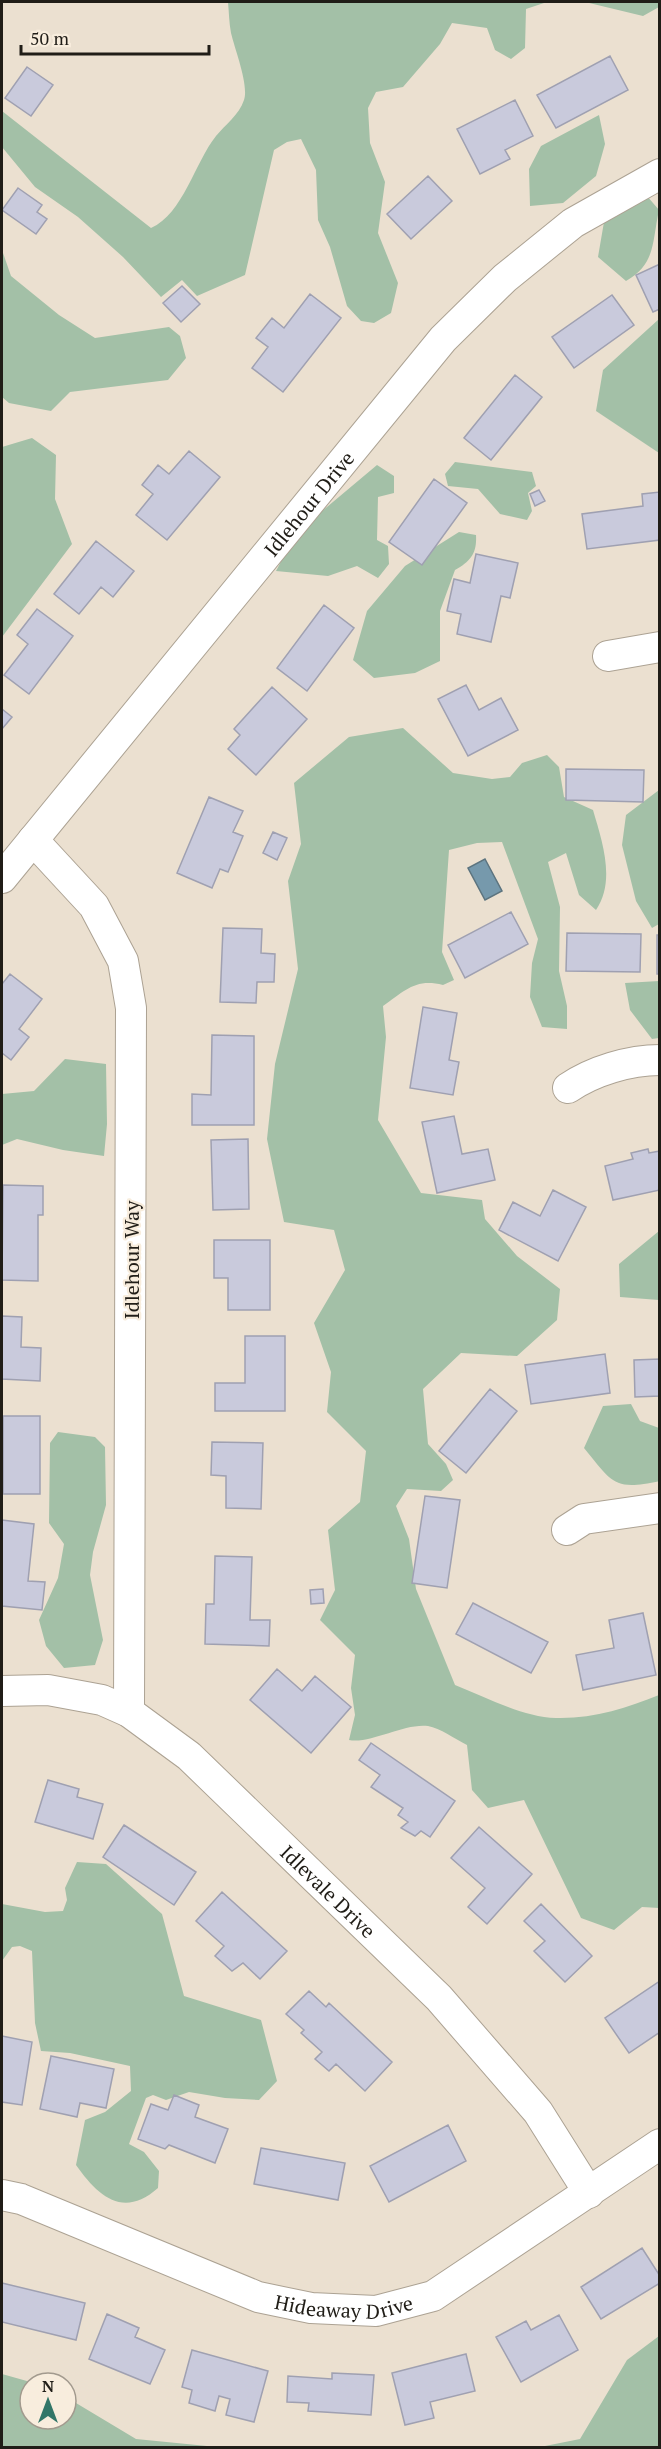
<svg xmlns="http://www.w3.org/2000/svg" width="661" height="2449" font-family="'PT Serif',serif">
  <style>
    .green { fill: #a3c0a7 }
    .water { fill: #7699ac; stroke: #5c747f; stroke-width: 1.5 }
    .building { fill: #c9cadc; stroke: #9fa0b1; stroke-width: 1.5 }
    .lines { fill: none; stroke-linecap: round; stroke-linejoin: round }
    .minor-casing { stroke: #aca293; stroke-width: 32 }
    .minor { stroke: #fff; stroke-width: 30 }
    .labels { text-anchor: middle; dominant-baseline: central; stroke-width: 4.5; stroke-linejoin: round; paint-order: stroke }
    .street-label { font-size: 20px; fill: #201d17; stroke: #f8eddd }
  </style>
  <rect width="100%" height="100%" fill="#ebe0d0"/>
  <!-- green -->
  <path class="green" d="M228,2h319l-21,7 -1,39 -14,11 -16,-9 -8,-22 -35,-5 -12,21 -37,43 -27,5 -8,16 2,35 15,39 -7,51 20,50 -7,30 -17,10 -13,-2 -14,-15 -17,-59 -12,-27 -2,-50 -15,-31 -14,3 -13,8 -29,125 -48,21 -15,-16 -21,17 -38,-40 -45,-40 -43,-30 -33,-40v-36l149,117c32,-14 44,-66 65,-92 9,-11 23,-21 28,-36 5,-15 -9,-50 -13,-67 -2,-10 -2,-21 -3,-31z
    M585,2h74v5l-16,9z
    M599,115l6,29 -9,32 -33,27 -33,3 -1,-37 12,-23z
    M647,196l12,14c-7,32 -3,54 -33,71l-28,-24 6,-35z
    M2,250l9,26 48,39 36,23 74,-11 11,9 6,22 -18,22 -98,12 -19,19 -42,-8 -7,-6z
    M659,319v134l-63,-42 7,-41z
    M32,438l24,17 -1,44 17,45 -70,93v-190z
    M455,462l77,10 4,14 -8,7 4,18 -5,9 -27,-6 -22,-25 -30,-3 -3,-12z
    M377,465l17,11v17l-16,4 -1,43 11,6 1,18 -11,14 -21,-12 -29,10 -52,-5 20,-38z
    M459,532l17,3c1,18 -5,26 -21,35l-15,41v50l-25,12 -41,5 -21,-18 14,-49 38,-45z
    M403,728l50,45 39,6 18,-2 12,-14 25,-8 12,12 5,30 29,13c9,31 23,71 3,100l-17,-15 -13,-42 -18,9 12,45 -1,64 8,35v23l-25,-2 -12,-30 2,-34 6,-24 -36,-97 -25,1 -28,7 -7,102 12,28 -11,5c-28,-7 -38,6 -60,21l3,31 -8,83 43,73 61,7 3,19 32,37 43,33 -3,31 -40,36 -56,-3 -38,36 5,55 18,20 7,16 -12,11 -34,-2 -11,17 13,33 7,50 39,96c31,12 67,32 101,33 37,1 71,-10 103,-23v213l-17,-1 -28,23 -33,-12 -57,-118 -36,8 -16,-18 -5,-45c-12,-6 -27,-17 -39,-19 -24,-3 -57,18 -79,14l6,-25 -4,-27 4,-33 -35,-35 15,-30 -7,-60 32,-28 6,-51 -39,-39 4,-40 -17,-49 31,-53 -11,-40 -50,-8 -17,-83 8,-75 23,-95 -10,-88 13,-37 -7,-61 55,-46z
    M659,790v134l-7,4 -16,-27 -14,-56 4,-30z
    M659,981v57l-7,1 -22,-29 -5,-27z
    M65,1059l41,5 1,60 -3,32 -41,-6 -46,-11 -15,6v-51l32,-3z
    M659,1231v69l-39,-3 -1,-33z
    M631,1404l9,17 19,7 1,53c-47,10 -47,2 -76,-33l19,-42z
    M58,1432l37,5 10,10 1,58 -13,47 -3,23 13,65 -8,25 -31,3 -18,-22 -7,-26 19,-42 6,-34 -15,-21 1,-80z
    M77,1862l29,2 56,50 22,82 77,24 16,61 -18,19 -34,-2 -36,-6 -23,8 -13,-5 -7,3 -17,46 15,8 15,19 -1,17c-35,31 -60,8 -82,-23l9,-45 20,-8 26,-21 -1,-25 -60,-13 -29,-2 -6,-28 -3,-72 -12,-5 -8,1 -10,14v-57l43,8 18,-1 4,-11 -2,-12z
    M659,2336v111h-119l40,-8 47,-79z
    M2,2374l32,9h-4v36h36v-22l70,42 81,8h-215z"/>
  <!-- water -->
  <path class="water" d="M485,859l17,32 -17,9 -17,-32z"/>
  <!-- building -->
  <path class="building" d="M610,56l18,34 -72,38 -19,-33z
    M27,67l26,18 -22,31 -26,-18z
    M515,100l18,36 -28,14 5,9 -30,15 -23,-45z
    M428,176l24,25 -41,38 -24,-25z
    M18,188l24,17 -5,7 10,7 -11,15 -34,-24z
    M660,264v45l-7,3 -17,-37z
    M182,286l18,18 -19,18 -18,-19z
    M310,294l31,24 -58,74 -31,-24 16,-21 -12,-9 16,-20 12,10z
    M612,295l22,30 -60,43 -22,-31z
    M515,375l27,22 -51,63 -27,-22z
    M189,451l31,26 -53,63 -31,-25 17,-21 -11,-9 16,-20 11,9z
    M434,479l33,24 -45,62 -33,-23z
    M539,490l6,11 -10,5 -5,-12z
    M660,492v48l-73,9 -5,-35 61,-8 -1,-12z
    M96,541l38,30 -21,26 -12,-10 -22,27 -25,-20z
    M476,554l42,9 -8,35 -9,-2 -10,46 -34,-8 4,-20 -14,-3 7,-32 16,4z
    M324,605l30,23 -47,63 -30,-23z
    M37,609l36,27 -44,58 -25,-19 24,-31 -11,-9z
    M466,685l13,25 22,-12 17,32 -50,26 -30,-57z
    M272,687l35,32 -51,56 -28,-26 12,-14 -6,-6z
    M2,709l10,8 -10,12z
    M566,769l78,1 -1,32 -77,-2z
    M209,797l34,14 -10,21 10,4 -15,36 -8,-3 -8,19 -35,-15z
    M273,832l14,6 -10,22 -14,-7z
    M511,912l17,32 -63,34 -17,-33z
    M223,928l39,1 -1,24 14,1 -1,28h-17l-1,21 -36,-1z
    M567,933l74,1 -1,38 -74,-1z
    M657,935h3v39h-3z
    M10,974l32,25 -23,30 10,8 -18,23 -9,-7v-69z
    M423,1007l34,6 -8,47 10,2 -6,33 -43,-7z
    M212,1035l42,1v89h-62v-31l19,1z
    M454,1116l8,38 26,-5 7,31 -58,13 -15,-71z
    M248,1139l1,70 -36,1 -2,-70z
    M648,1149l1,4 11,-2v39l-47,10 -8,-34 28,-7 -2,-6z
    M3,1185l40,1v29h-5v66l-36,-1z
    M553,1190l33,17 -28,54 -59,-31 14,-28 27,14z
    M214,1240h56v70h-42v-32h-14z
    M2,1316l20,1 -1,30 20,1 -1,33 -38,-2z
    M245,1336h40v75h-70v-28h30z
    M605,1354l5,39 -79,11 -6,-39z
    M660,1359v37l-25,1 -1,-37z
    M490,1389l27,22 -51,62 -27,-22z
    M3,1416h37v78h-37z
    M212,1442l51,1 -2,66 -35,-1v-32l-15,-1z
    M425,1496l35,4 -13,88 -35,-5z
    M2,1520l32,4 -6,57 17,1 -3,28 -40,-4z
    M215,1556l37,1 -2,63h20l-1,26 -64,-2 1,-40h8z
    M323,1589l1,14 -13,1 -1,-14z
    M473,1603l75,39 -17,31 -75,-39z
    M643,1613l13,62 -73,15 -7,-35 38,-7 -5,-28z
    M277,1669l25,22 13,-15 36,31 -40,46 -61,-53z
    M371,1743l84,58 -25,36 -9,-6 -6,5 -14,-8 7,-6 -10,-7 5,-7 -32,-21 9,-12 -21,-15z
    M48,1780l31,9 -2,8 26,7 -10,35 -58,-17z
    M124,1825l72,47 -22,33 -71,-48z
    M479,1827l53,47 -45,50 -19,-17 17,-19 -34,-30z
    M222,1892l65,59 -27,28 -17,-16 -11,8 -17,-15 9,-10 -28,-25z
    M541,1904l51,52 -27,26 -31,-31 11,-10 -21,-20z
    M660,1981v51l-31,21 -24,-35z
    M309,1991l17,16 3,-4 63,59 -27,29 -29,-27 -7,7 -14,-12 7,-7 -21,-19 3,-3 -18,-16z
    M2,2036l30,6 -10,63 -20,-3z
    M51,2056l63,13 -8,39 -26,-5 -3,14 -37,-8z
    M174,2095l25,10 -4,12 33,12 -13,34 -46,-18 -4,4 -27,-10 13,-35 17,6z
    M448,2125l18,36 -77,41 -19,-36z
    M261,2148l84,15 -7,37 -84,-16z
    M642,2248l18,28v7l-59,36 -20,-32z
    M2,2283l83,20 -9,37 -74,-18z
    M107,2314l32,14 -4,9 30,13 -15,34 -61,-25z
    M559,2315l19,35 -57,32 -25,-45 30,-16 5,9z
    M192,2350l76,21 -14,51 -28,-7 4,-16 -11,-3 -4,15 -26,-8 3,-13 -10,-3z
    M466,2354l9,37 -45,11 4,16 -29,7 -13,-52z
    M332,2373l42,2 -3,40 -63,-4 1,-8 -22,-1 1,-26 44,3z"/>
  <g class="lines">
    <!-- minor casing -->
    <g class="minor-casing">
      <g id="minor">
        <path d="M608,656l52,-9"/>
        <path d="M33,840l61,66 29,55 8,47 -2,704"/>
        <path id="s1" d="M2,878l441,-539 62,-61 68,-55 87,-49"/>
        <path d="M568,1088c25,-17 61,-28 92,-28"/>
        <path d="M567,1530l17,-11 76,-11"/>
        <path id="s2" d="M2,1691l46,-1 54,10 27,12 60,44 250,242 99,114 51,81"/>
        <path id="s3" d="M2,2195l19,4 237,98 53,11 65,3 57,-15 227,-152"/>
      </g>
    </g>
    <!-- minor -->
    <use href="#minor" class="minor"/>
  </g>
  <g class="labels">
    <!-- street labels -->
    <g class="street-label">
      <text stroke="none"><textPath href="#s1" startOffset="484">Idlehour Drive</textPath></text>
      <text transform="translate(131 1260) rotate(-90)">Idlehour Way</text>
      <text stroke="none"><textPath href="#s2" startOffset="399">Idlevale Drive</textPath></text>
      <text stroke="none"><textPath href="#s3" startOffset="363">Hideaway Drive</textPath></text>
    </g>
  </g>
  <!-- border -->
  <rect width="661" height="2449" fill="none" stroke="#201d17" stroke-width="6"/>
  <!-- north arrow -->
  <g transform="translate(48 2401)"><circle r="28" fill="#f8eddd" stroke="#a29a8e" stroke-width="1.5"/>
  <path d="M0-4.5L10 22L0 15L-10 22Z" fill="#327668"/>
  <text y="-9" font-size="16" font-weight="bold" text-anchor="middle" fill="#201d17">N</text>
  </g>
  <!-- scale -->
  <path d="M21 45v9h188v-9" fill="none" stroke="#201d17" stroke-width="3"/>
  <text x="30" y="45" font-size="18" fill="#201d17" stroke="#f8eddd" stroke-width="4.5" paint-order="stroke">50 m</text>
</svg>
